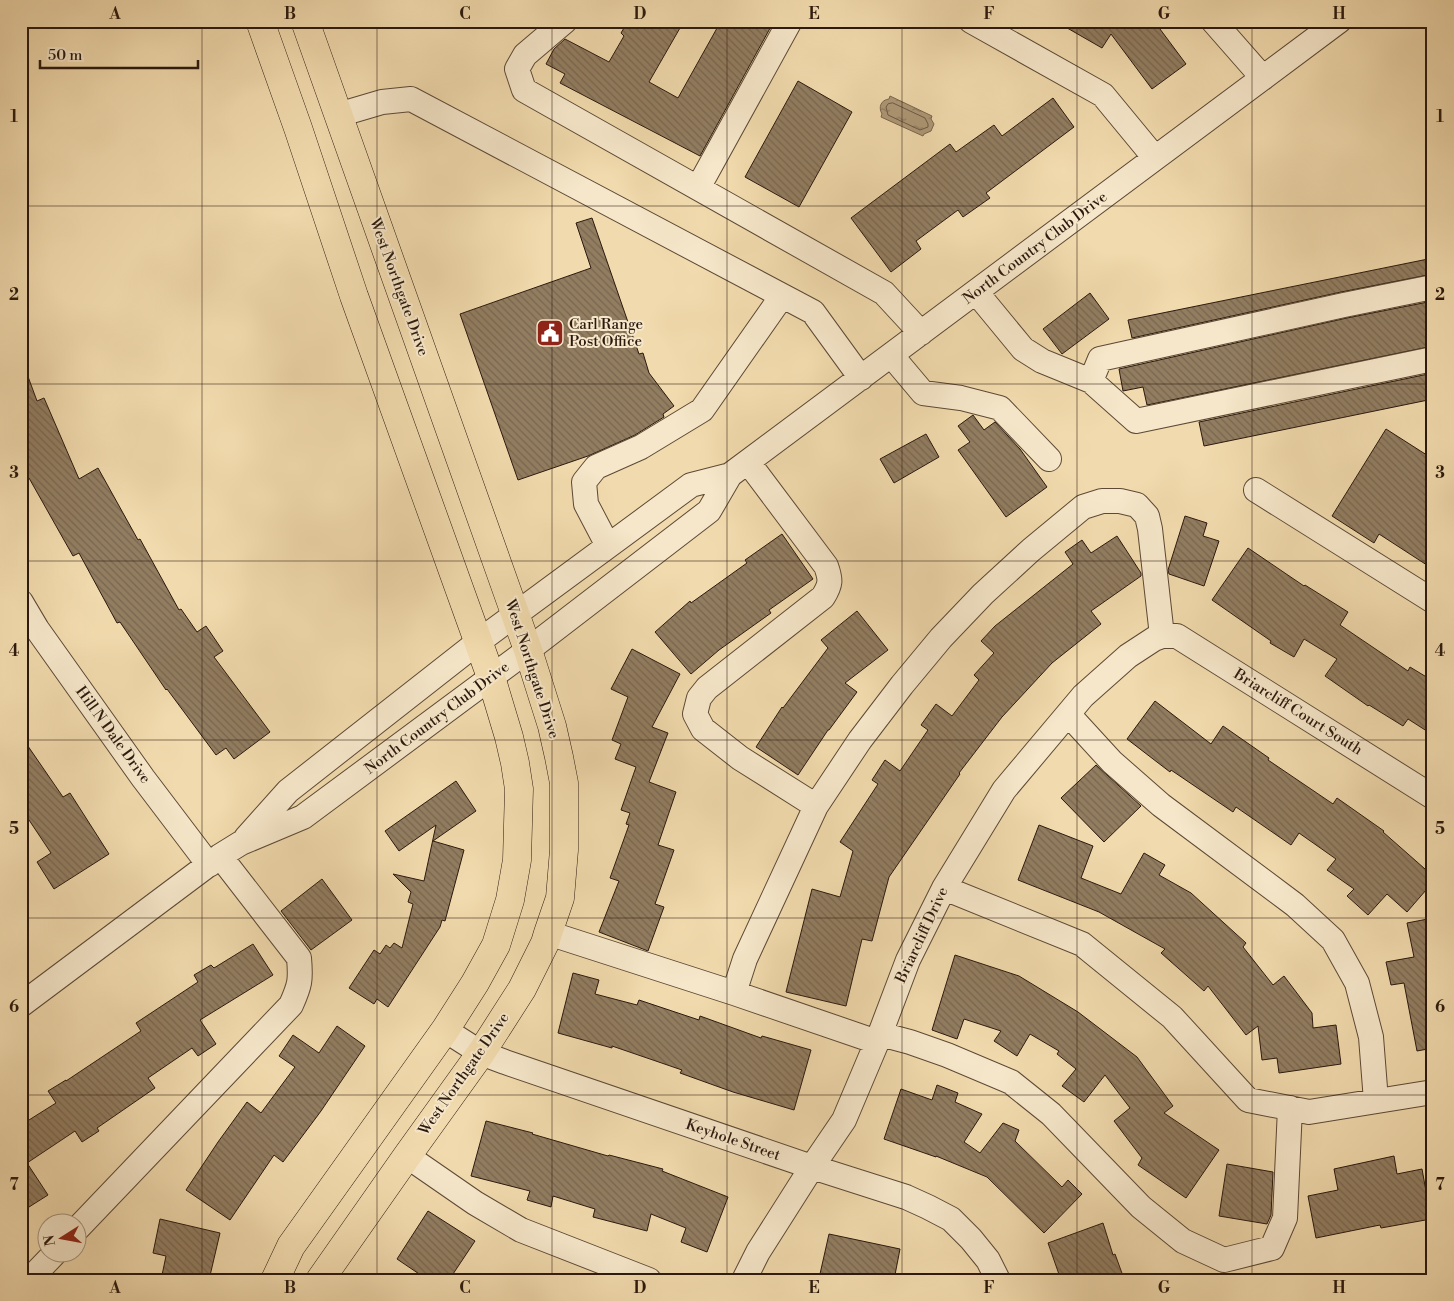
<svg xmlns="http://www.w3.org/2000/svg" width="1454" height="1301" font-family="'Libre Bodoni',serif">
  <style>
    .water { fill: url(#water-ripples); stroke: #7a654d }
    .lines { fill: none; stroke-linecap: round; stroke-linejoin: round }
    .shore { stroke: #6c5842; stroke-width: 1 }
    .building { fill: url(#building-back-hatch); stroke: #2b190e }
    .minor-casing { stroke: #5c4936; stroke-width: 26 }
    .major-casing { stroke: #2b190e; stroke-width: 29 }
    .minor { stroke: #f6e7ca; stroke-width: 24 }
    .major { stroke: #f1daad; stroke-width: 28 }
    .grid { fill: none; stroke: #2b190e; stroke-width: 1; stroke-opacity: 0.55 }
    .labels { text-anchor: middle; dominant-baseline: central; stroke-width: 4; stroke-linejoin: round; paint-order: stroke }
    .street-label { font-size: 15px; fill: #2b190e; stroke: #f6e7ca }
    .poi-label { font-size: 15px; fill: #2b190e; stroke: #f6e7ca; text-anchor: start }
    .neatline { fill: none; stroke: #2b190e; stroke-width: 2 }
    .grid-label { font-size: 16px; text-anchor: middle; font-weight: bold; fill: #2b190e }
  </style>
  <defs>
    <pattern id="water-ripples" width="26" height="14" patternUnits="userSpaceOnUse" patternTransform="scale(1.25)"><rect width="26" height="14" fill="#ae9877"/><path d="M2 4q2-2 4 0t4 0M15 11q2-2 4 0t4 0" fill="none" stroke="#8e7b60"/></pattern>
    <pattern id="building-back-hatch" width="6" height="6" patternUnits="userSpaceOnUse" patternTransform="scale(1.25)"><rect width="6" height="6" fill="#927d61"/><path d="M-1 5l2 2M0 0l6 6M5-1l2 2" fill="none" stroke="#77664e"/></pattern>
  </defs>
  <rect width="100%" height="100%" fill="#f1daad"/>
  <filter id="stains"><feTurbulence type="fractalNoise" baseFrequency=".004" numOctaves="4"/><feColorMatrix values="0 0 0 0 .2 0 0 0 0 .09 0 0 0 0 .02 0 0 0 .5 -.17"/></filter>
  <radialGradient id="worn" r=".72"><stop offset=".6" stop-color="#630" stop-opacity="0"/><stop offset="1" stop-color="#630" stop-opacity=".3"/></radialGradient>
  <!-- water -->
  <path class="water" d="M890,96l42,20 -1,3 3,5 -3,7 -7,3 -1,2 -42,-19 1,-3c-4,-7 -1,-14 7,-15z"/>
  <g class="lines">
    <!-- shore -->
    <path class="shore" d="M893,103l32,15 3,6v3l-8,3 -32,-15 -2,-8 2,-3z"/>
  </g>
  <!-- building -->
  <path class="building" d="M628,21h56l-35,61 29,16 43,-77h53l-74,135 -140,-73 5,-9 -19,-10 8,-15 11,-10 44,23 15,-26 -3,-3z
    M1055,21h99l32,43 -34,25 -41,-55 -9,14z
    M798,81l54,31 -53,95 -54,-30z
    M1053,98l21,29 -88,66 4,5 -27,19 -5,-7 -42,31 5,8 -30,23 -40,-54 99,-74 6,8 38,-27 8,11z
    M592,218l47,136 4,-1 6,20 25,33 -11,8 1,3 -29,18 -47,21 -70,24 -58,-166 131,-46 -15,-45z
    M1433,258v16l-92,18 -209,46 -4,-18z
    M1090,293l19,26 -47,35 -19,-25z
    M1433,301v45l-286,59 -4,-18 -20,4 -4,-22 228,-51z
    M21,363h2l14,38 7,-3 35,81 19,-11 40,72 2,-1 39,71 2,-1 16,23 9,-6 17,25 -9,6 56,75 -36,27 -8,-11 -10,7 -49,-66 -1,1 -46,-68 -3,1 -38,-70 -6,3 -44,-78h-1l-7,-16z
    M1433,373v26l-229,47 -5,-24z
    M973,415l11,15 11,-8 25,27 27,38 -41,30 -48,-67 12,-8 -12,-16z
    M1386,429l47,30v110l-54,-35 -5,9 -42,-27z
    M926,434l13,23 -45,26 -14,-24z
    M1185,516l22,7 -4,13 16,5 -15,45 -35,-12 -1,-4z
    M782,534l31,45 -44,31 2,3 -52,37 -28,24 -36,-42 35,-31 1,2 56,-40 -2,-3z
    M1117,536l24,37v3l-50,35 10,13 -49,39 -50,54 -43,56 1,1 -71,103 -17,64 -10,-2 -16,67 -60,-14 26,-103 28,8 13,-46 -13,-9 38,-58 -6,-4 13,-20 15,11 28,-41 -7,-5 15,-21 16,12 27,-36 -5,-5 20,-22 -13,-12 14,-15 78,-62 -8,-12 17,-12 9,13z
    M1248,548l56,38 1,-1 43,27 -8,13 68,46 2,-4 23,14v54l-25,-16 -5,7 -34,-21 -1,1 -43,-30 12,-17 -33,-20 -10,18 -24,-14 1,-2 -59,-41z
    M857,611l31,39 -43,33 12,9 -28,38h-1l-30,45 -42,-28 26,-40 1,1 45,-60 -7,-8z
    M632,649l48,25 -28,53 16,6 -19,49 27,10 -18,53 16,5 -19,54 9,3 -16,44 -49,-19 20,-51 -9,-3 19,-53 -3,-1 4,-11 -9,-3 15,-43 -21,-8 6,-15 -9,-4 16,-43 -17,-8z
    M1155,701l56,43 12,-18 46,32 -1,2 65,44 4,-6 47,33 -1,1 50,44v6l-26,30 -20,-18 -19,21 -21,-19 7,-7 -27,-19 9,-11 -37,-26 -8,12 -55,-38 -3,5 -62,-42 -1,2 -43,-33z
    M21,736l42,61 7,-4 39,61 -55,35 -17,-27 14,-9 -30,-45z
    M1096,765l45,41 -37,36 -43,-44z
    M456,781l20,30 -43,30 31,9 -19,71 -3,-1 -2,7 -52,80 -11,-8 -3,5 -25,-16 25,-38 6,4 6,-9 4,3 4,-5 8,5 11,-44 -5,-2 3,-10 -18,-18 31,7 12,-56 -37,26 -14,-20z
    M1039,825l54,21 -12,32 40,16 23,-41 21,12 -6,10 32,18 55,50 -3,4 30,38 11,-9 28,37 1,15 23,-3 5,39 -62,9 -2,-15 -15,2 -4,-34 -12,9 -38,-49 -4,5 -43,-38 4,-4 -66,-37 -81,-32z
    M322,879l30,41 -41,30 -30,-39z
    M1433,918v130l-16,3 -13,-68 -13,2 -5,-23 28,-5 -7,-34z
    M253,944l20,31 -73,45 16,24 -18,12 -6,-8 -44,30 7,10 -58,40 2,3 -17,11 -7,-11 -48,32 21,32 -19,12 -8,-12v-70l35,-22 -8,-12 18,-11v1l75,-50 -5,-8 62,-41 -4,-7 17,-10 3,3z
    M955,955l64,21 59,36 59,45 36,49 -9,7 55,37 -33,48 -48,-33 4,-7 -28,-37 16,-13 -25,-33 -21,27 -22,-16 14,-17 -19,-15 2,-3 -29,-17 -13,22 -23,-15 7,-10 -37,-12 -7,20 -25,-9z
    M573,973l26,7 -4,14 42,11 2,-5 60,20 1,-4 61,22 1,-2 49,14 -17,60 -61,-18 -53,-19 2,-3 -70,-24v2l-54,-15z
    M337,1026l28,20 -44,65 -38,51 -9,-7 -44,65 -44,-30 32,-48 29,-40 14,11 34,-46 -16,-11 14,-21 26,18z
    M937,1085l21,8 -3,9 27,12 -18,28 16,11 23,-30 16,7 -4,11 47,46 6,-7 14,14 -38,39 -57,-56 -51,-21v1l-52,-18 17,-50 31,11z
    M486,1121l47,12 -1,1 76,22 1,-1 54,14 -1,2 66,26 -21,55 -26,-10 5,-14 -35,-14 -4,17 -54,-14 2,-8 -42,-13 -2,11 -24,-7 3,-9 -59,-15z
    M1394,1156l3,18 25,-5 9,50 -50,9 -1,-3 -64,13 -8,-42 30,-6 -4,-21z
    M1227,1164l46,8 -2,43 -4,9 -48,-8z
    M428,1211l47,30 -26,39h-21l-31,-21z
    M160,1219l60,14 -11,47h-48l5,-24 -13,-3z
    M1103,1223l10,32 2,-1 8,22 -9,4h-53l-13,-37z
    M829,1234l71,15 -6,31h-45l-29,-6z"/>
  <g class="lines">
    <!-- minor casing -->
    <g class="minor-casing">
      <path id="minor" d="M565,21l-40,34 -8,14 7,21 360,203 37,40
        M971,21l132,74 52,63
        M1213,21l50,57
        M338,115l44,-13 29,-3 402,213 48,66
        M698,188l92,-167
        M976,292l47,57 19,12 49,20 45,40 297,-62
        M891,355l32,38 38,5 39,10 49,51
        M1091,381l9,-22 244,-54 89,-18
        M1256,490l177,111
        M608,546l-22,-42 -2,-22 12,-15 45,-20 61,-37 80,-114
        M21,602l16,27 106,149 66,87
        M1068,714l44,48 49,43 134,100 38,35 24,43 14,54 5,64
        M816,806l44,-66 42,-55 39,-47 42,-44 48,-44 52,-43 19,-6h18l17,4 10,11 3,13 12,107
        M246,838l42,-47 190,-149 213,-157 39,-10
        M944,888l138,56 90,73 76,83 61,12 124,-20
        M548,933l186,60 143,49
        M734,993l11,-34 71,-153 -76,-48 -37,-29 -8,-15 4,-16 8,-10 116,-91c8,-13 8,-17 3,-31l-78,-104
        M21,1005l199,-149 21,-13 62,-26 225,-167 181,-139 21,-36 609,-454
        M445,1030l36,23 24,9 307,105 94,30 22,10 23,12 20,20 17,21 10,20
        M880,1034l30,8 37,13 64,27 40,32 90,93 42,34 41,19 48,-12 13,-30 5,-110
        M407,1156l68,47 46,27 128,50
        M78,1228l213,-223c9,-20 10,-25 8,-47l-79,-102
        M29,1280l25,-26
        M744,1280l14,-28 54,-85 32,-47 33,-78 31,-82 36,-72 60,-98 79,-94 45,-40 26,-17 8,-3h15l256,161"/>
    </g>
    <!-- major casing -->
    <g class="major-casing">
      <path id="major" d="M260,21l38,107 56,168 137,381 18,60 6,26 4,26 -2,71 -7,40 -14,45 -21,38 -30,47 -154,216 -16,34
        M305,21l223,629 24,76 7,31 5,26v67l-4,48 -12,35 -3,10 -23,46 -41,64 -74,103 -87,124"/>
    </g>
    <!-- minor -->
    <use href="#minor" class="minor"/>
    <!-- major -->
    <use href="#major" class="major"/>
  </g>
  <!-- grid -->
  <path class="grid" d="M202,21v1259M377,21v1259M552,21v1259M727,21v1259M902,21v1259M1077,21v1259M1252,21v1259M21,206h1412M21,384h1412M21,561h1412M21,740h1412M21,918h1412M21,1095h1412"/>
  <!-- icons -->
  <defs>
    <g id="civic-square" transform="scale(1.4375)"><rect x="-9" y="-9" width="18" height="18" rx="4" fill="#8f2418" stroke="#f6e7ca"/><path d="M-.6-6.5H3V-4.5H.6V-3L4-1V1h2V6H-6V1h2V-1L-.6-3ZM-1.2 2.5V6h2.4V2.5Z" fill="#fff"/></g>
  </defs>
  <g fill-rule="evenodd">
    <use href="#civic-square" x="550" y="333"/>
  </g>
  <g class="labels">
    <!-- street labels -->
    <g class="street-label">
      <text transform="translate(1035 248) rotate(-37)">North Country Club Drive</text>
      <text transform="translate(399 287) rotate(70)">West Northgate Drive</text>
      <text transform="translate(532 669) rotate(72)">West Northgate Drive</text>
      <text transform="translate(1298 712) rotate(32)">Briarcliff Court South</text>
      <text transform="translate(437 718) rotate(-37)">North Country Club Drive</text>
      <text transform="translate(113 735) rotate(54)">Hill N Dale Drive</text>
      <text transform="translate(922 935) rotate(-65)">Briarcliff Drive</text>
      <text transform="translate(464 1074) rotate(-55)">West Northgate Drive</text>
      <text transform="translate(733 1140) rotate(19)">Keyhole Street</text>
    </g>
    <!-- poi labels -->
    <g class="poi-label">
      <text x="569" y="324">Carl Range<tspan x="569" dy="17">Post Office</tspan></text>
    </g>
  </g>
  <!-- margin -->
  <rect width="1454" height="1301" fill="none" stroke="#f1daad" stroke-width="55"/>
  <!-- north arrow -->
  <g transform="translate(62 1238) rotate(259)"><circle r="24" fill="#f6e7ca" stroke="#a5957f"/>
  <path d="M0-4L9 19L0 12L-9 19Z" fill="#8f2418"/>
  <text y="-8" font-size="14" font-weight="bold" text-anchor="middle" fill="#2b190e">N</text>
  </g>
  <!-- scale -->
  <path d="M40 60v8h158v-8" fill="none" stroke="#2b190e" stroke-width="2.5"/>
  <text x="48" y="60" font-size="15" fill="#2b190e" stroke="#f6e7ca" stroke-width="4" paint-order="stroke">50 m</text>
  <rect x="28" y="28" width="1398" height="1246" class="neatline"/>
  <g class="grid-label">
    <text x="115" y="19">A</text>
    <text x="290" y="19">B</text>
    <text x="465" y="19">C</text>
    <text x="640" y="19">D</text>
    <text x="814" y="19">E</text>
    <text x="989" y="19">F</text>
    <text x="1164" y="19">G</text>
    <text x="1339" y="19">H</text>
    <text x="14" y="122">1</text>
    <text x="1440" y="122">1</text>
    <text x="14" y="300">2</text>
    <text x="1440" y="300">2</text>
    <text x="14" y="478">3</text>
    <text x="1440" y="478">3</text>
    <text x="14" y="656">4</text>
    <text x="1440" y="656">4</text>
    <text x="14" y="834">5</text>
    <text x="1440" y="834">5</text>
    <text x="14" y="1012">6</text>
    <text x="1440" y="1012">6</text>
    <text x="14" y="1190">7</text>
    <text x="1440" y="1190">7</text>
    <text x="115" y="1293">A</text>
    <text x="290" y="1293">B</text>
    <text x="465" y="1293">C</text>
    <text x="640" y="1293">D</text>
    <text x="814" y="1293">E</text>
    <text x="989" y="1293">F</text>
    <text x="1164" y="1293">G</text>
    <text x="1339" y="1293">H</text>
  </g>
  <rect width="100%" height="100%" filter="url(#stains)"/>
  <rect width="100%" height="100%" fill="url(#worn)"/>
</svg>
